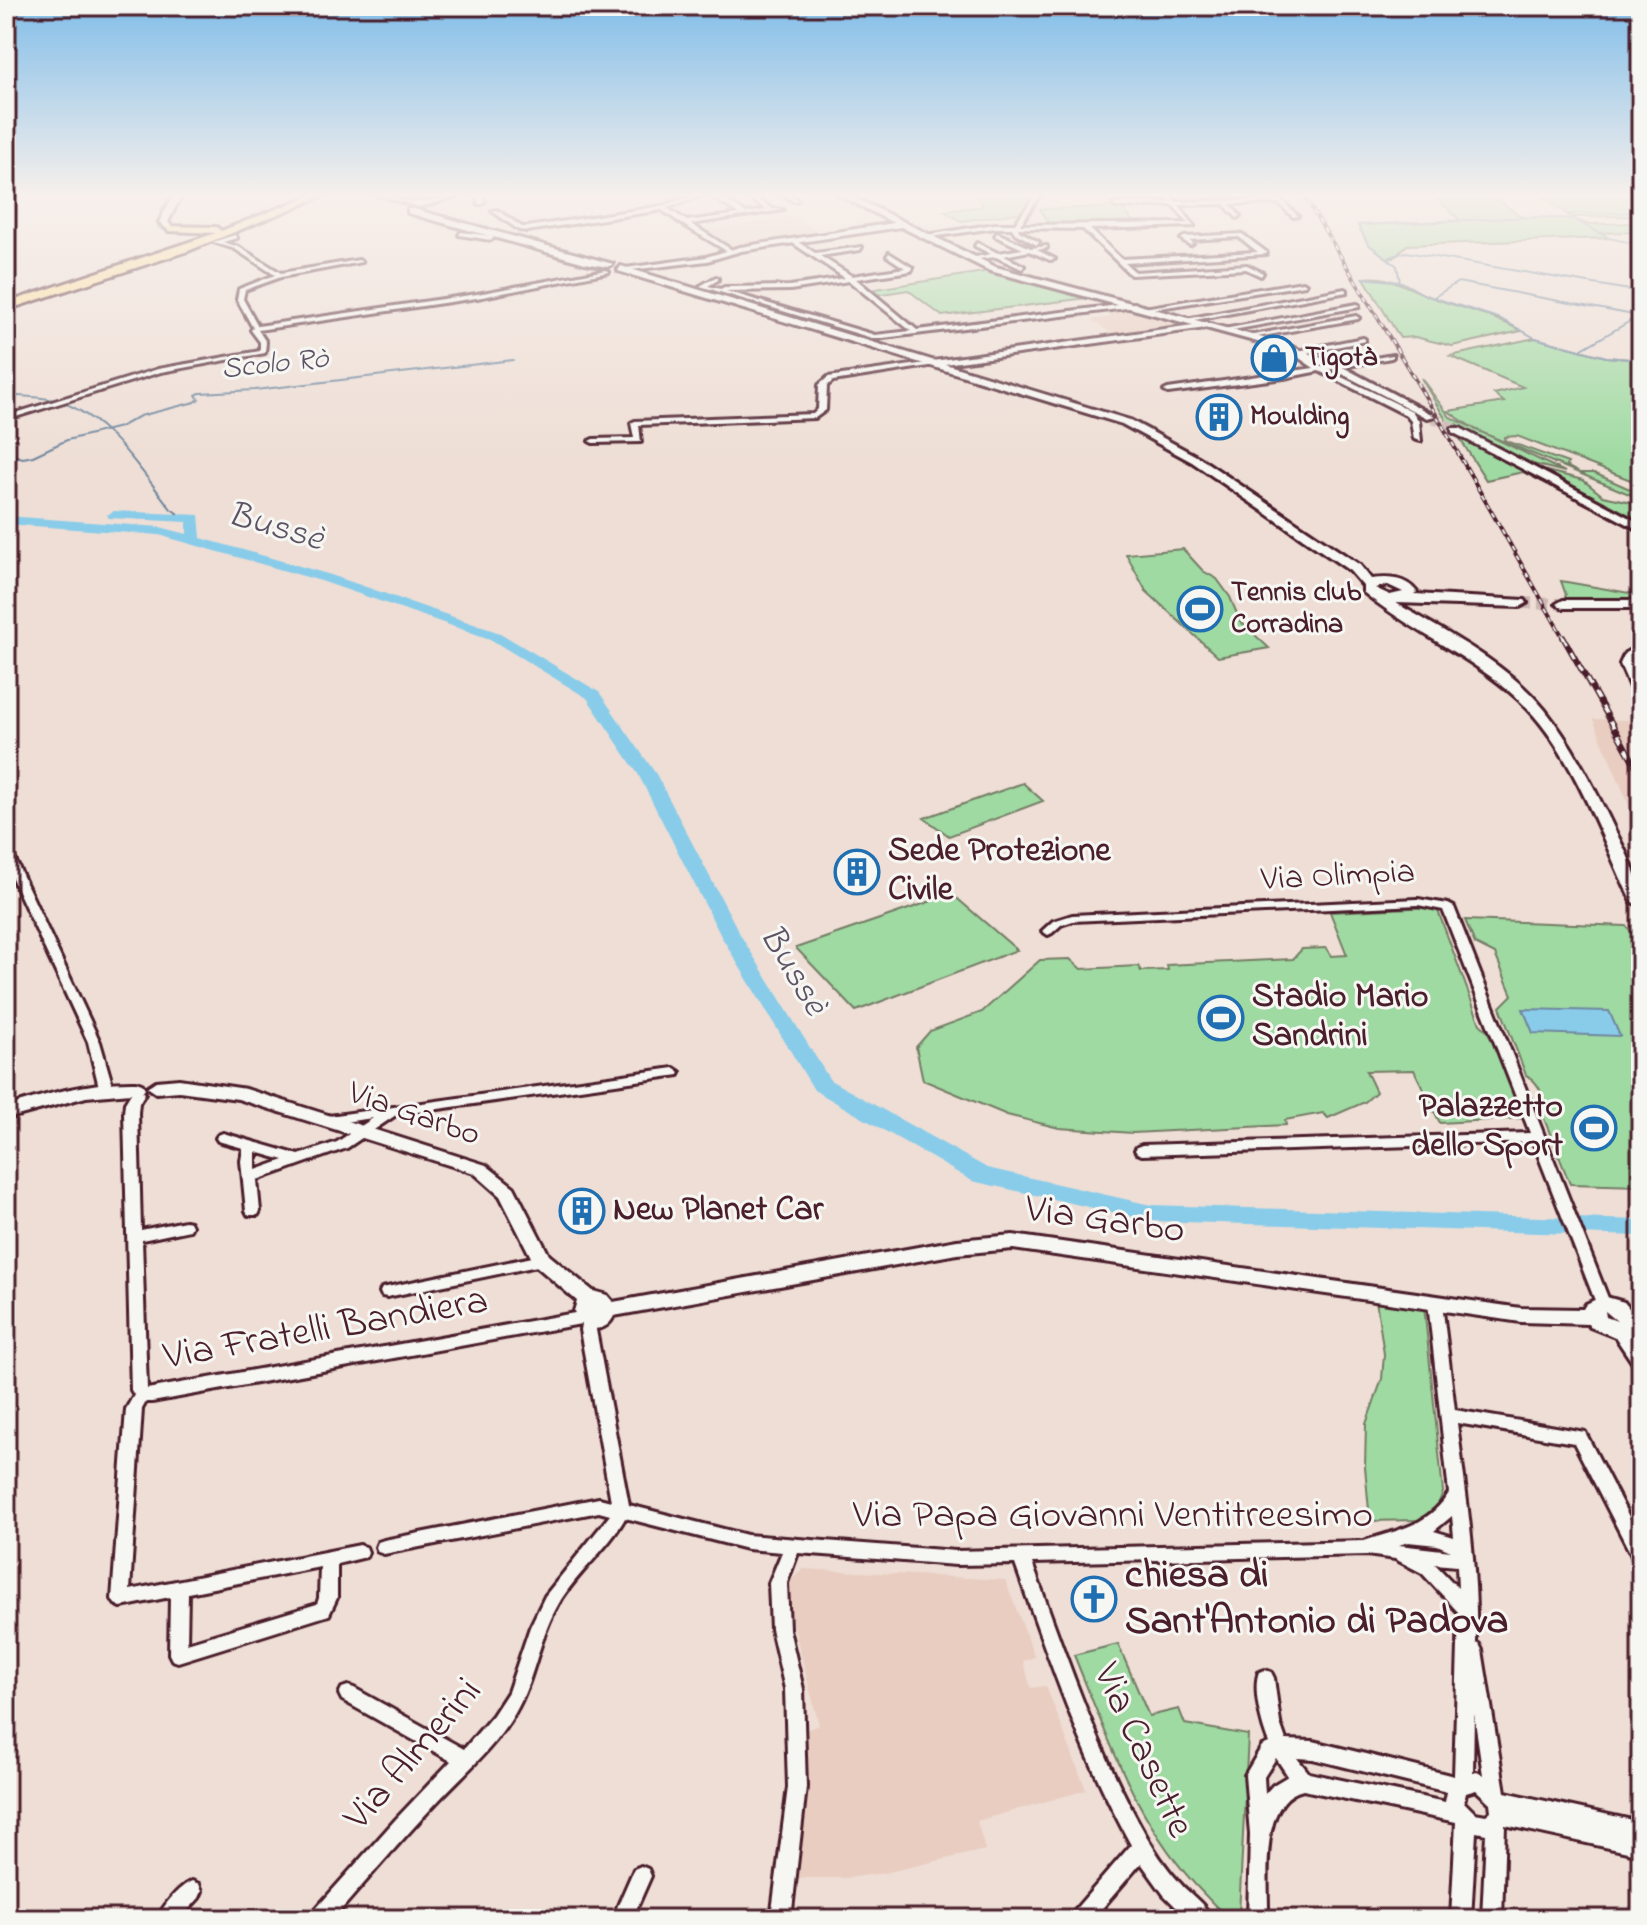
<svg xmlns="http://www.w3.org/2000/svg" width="1647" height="1925" font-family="'Indie Flower',sans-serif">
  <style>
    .built { fill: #e9cdc1 }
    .green { fill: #9edaa1; stroke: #747c66; stroke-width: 2 }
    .water { fill: #89ccea; stroke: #70879e; stroke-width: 2 }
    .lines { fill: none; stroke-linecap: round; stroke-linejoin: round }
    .stream { stroke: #70879e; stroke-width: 2 }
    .river { fill: #89ccea; fill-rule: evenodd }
    .tertiary-tunnel { stroke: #cdb8b3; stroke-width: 11; stroke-dasharray: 11 5; stroke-linecap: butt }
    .secondary-tunnel { stroke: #cdb8b3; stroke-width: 12; stroke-dasharray: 12 6; stroke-linecap: butt }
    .minor-casing { stroke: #4a1f2b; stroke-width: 6 }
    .tertiary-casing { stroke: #4a1f2b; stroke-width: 6 }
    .secondary-casing { stroke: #4a1f2b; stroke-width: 6 }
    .trunk-casing { stroke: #4a1f2b; stroke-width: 6 }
    .minor { fill: #f6f6f2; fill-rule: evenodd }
    .tertiary { fill: #f6f6f2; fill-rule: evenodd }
    .secondary { fill: #f6f6f2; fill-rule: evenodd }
    .trunk { fill: #fdde96; fill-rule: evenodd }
    .rail-far1-casing { stroke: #4a1f2b; stroke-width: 4 }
    .rail-casing { stroke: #4a1f2b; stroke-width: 6 }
    .rail-far1 { stroke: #f6f6f2; stroke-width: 2; stroke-dasharray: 5; stroke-linecap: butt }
    .rail { stroke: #f6f6f2; stroke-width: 3; stroke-dasharray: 8; stroke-linecap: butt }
    .labels { text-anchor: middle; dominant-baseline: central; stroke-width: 6; stroke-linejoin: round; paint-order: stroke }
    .far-poi-label { font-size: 28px; font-weight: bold; fill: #4a1f2b; stroke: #f6f6f2; text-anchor: start }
    .far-water-label { font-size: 30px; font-style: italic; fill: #5d5364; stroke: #f6f6f2 }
    .poi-label { font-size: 34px; font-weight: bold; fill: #4a1f2b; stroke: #f6f6f2; text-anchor: start }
    .street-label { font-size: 34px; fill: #4a1f2b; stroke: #f6f6f2 }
    .water-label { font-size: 36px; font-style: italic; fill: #5d5364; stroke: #f6f6f2 }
    .near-street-label { font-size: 40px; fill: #4a1f2b; stroke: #f6f6f2 }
    .near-poi-label { font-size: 40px; font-weight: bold; fill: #4a1f2b; stroke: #f6f6f2; text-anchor: start }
  </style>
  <rect width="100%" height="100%" fill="#eeded5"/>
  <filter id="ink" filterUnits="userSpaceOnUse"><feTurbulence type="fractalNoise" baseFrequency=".0125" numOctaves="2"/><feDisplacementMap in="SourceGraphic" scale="16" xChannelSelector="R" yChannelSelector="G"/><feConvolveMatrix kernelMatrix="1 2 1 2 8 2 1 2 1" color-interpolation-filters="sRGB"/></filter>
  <g filter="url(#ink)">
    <!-- built -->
    <path class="built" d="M792,217l32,18 -96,12 -26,-17z
      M1127,307l68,18 -78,12 -26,-17 20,-3 -10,-8z
      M1593,719l35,1 13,16v98z
      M803,1569l202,11 30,77 -12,4 8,27 15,-2 40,104 -109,31 8,29 -101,23 -37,5h-50l11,-91 -12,-53 23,-9 -34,-132 1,-8z"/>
    <!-- green -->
    <path class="green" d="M976,194h60l-11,18 -64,9 -17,-10 39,-5z
      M1432,194h58l32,23 51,2 13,5 55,-1v9l-40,1 7,5 -201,7 -13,13h-7l-19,-14 -10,-19 103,-4z
      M1538,194h103v22l-70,1z
      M1122,207l11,15 -84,2 -9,-15z
      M996,270l117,31 -6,2 -20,-5 -145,18 -34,-26 -32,5 -7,-5z
      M1364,278c26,-3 41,9 64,18 32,12 63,18 93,35l-69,15 -37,-9 -15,1z
      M1535,338l71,19 35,3v124l-124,-48 -12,1 -1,3 64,23 -2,3 13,7h15l47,21v5l-165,-69 -28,-19 56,-9 -10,-8 29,-7 -73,-31z
      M1421,378l29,39 115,55 -32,-8 -77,-40 -1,11z
      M1457,434l180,95 2,2 -116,-59 -37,8z
      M1543,470l40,10 20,16 38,8v17z
      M1183,549l20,22 14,8 13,18 10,24 29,27 -51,9 -72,-66 -20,-37z
      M1561,581l80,14v5l-12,3 -67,-1 4,-7z
      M1023,783l20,18 -94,35 -25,-18z
      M952,894l65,56 -161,61 -60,-63z
      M1431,907l7,4 42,113 10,9 34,85 -84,5 -26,-53 -48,1 10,21 -11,10 -37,16 -5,-5 -38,7 1,5 -153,8 -74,-5 -52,-13 -84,-35 -7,-33 14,-16 52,-19 58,-52 30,-1 11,10 57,-3 3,5 27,-1 -1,-5 126,-6 9,-10 24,-1 5,8 16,-1 -17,-43z
      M1465,920l161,6 15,15v245l-71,-2 -29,-73 5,-5c-4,-13 -8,-25 -20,-31l-26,-68 12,-12 -17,-41 -20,-10z
      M1376,1300l48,6 19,186 -8,20 -17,8 -48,1 -5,-54 1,-43 16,-45 2,-25z
      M1118,1644l31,72 30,-7 6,15 63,11 -9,179c-14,6 -24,-9 -34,-19 -67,-68 -96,-154 -131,-240z"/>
    <!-- water -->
    <path class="water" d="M1523,1009l86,2 11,25 -87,-3z"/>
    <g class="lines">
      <!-- stream -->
      <path class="stream" d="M1621,194l20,13
        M161,209l11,-15
        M161,210l-3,17 10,5
        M6,214h5
        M1571,217l-5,-3 75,-2
        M1387,258l-19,-14 -10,-19 176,-8 39,2 36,19 32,7
        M1363,278l39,4 23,13 76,24 34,19 71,19 35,3
        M1400,282l-3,-16 -10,-8 19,-6 235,40
        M1434,297l24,-15 181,34 -57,33
        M1629,321l12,2
        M6,395c18,2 38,1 55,7 48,17 80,69 110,107l9,6
        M6,453l17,5 10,-2 34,-16 53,-13 20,-11 55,-14 4,-3 -3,-4 4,-2 55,-3 258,-30"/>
      <!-- river -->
      <path class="river" d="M114,511l85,4 2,23 130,37 169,58 99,59 57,82 85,162 89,144 157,88 164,37 490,15v16l-490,-15 -179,-40 -158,-91 -93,-154 -83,-162 -51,-76 -97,-59 -169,-58 -162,-46 -153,-11v-8l154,11 27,7v-12l-78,-4 -2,-3z"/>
      <!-- tertiary-tunnel -->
      <path class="tertiary-tunnel" d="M1430,416l26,14"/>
      <!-- secondary-tunnel -->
      <path class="secondary-tunnel" d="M1520,603l43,1"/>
      <!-- minor casing -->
      <g class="minor-casing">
        <path id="minor" d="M474,194h5l6,7 -3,3h-4l1,-3z
          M697,194h9l-39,14 20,13 52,-7 -31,-20h7l31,19 21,-3 -24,-16h6l24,15 10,1 -92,14 41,26 -2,3 -48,-29 -20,-14 -135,21 -8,-1 -27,-19 5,-1 25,17h5l135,-21z
          M782,194h7l9,6 -5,1z
          M1036,194h5l-21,31 168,-2 -15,-18 -57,2 -3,-2 3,-2 55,-1 -6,-8h5l6,8 104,-3 18,17 -5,1 -14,-14 -49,1 10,12 -3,2 -13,-14 -45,1 15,21 -104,3 31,30 137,-7 -19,-15 -49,3 3,3 -3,2 -9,-6 3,-2 58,-3 24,18v2l-141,9 10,9 112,-7 16,8 -2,3 -15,-7 -115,6 -48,-46 -65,-1 1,3 20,11 -2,3 -22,-12 -3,-5h-17l-72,10 -3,-2 75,-12h20z
          M461,232l30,4 3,2 -3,2 -32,-5z
          M997,233l34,15 16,-2v2l-10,2 18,9 -5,1 -21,-9 -25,5 20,10 -2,3 -26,-12 -26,3v-2l21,-4 -16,-8 2,-3 21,10 25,-4 -28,-13z
          M235,235l2,3 -14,4 16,5 42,26 78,-13 3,2 -81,15 -36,13 -2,9 15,27 219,-32 129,-24 3,2 -132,26 -219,32 8,12 -1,11 -104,19 -155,48v-4l152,-47 102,-18v-9l-9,-12 2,-2 -16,-29 2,-10 36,-14 -40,-26 -22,-7z
          M791,240h4l20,13 47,-6 -2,3 -40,6 32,20 53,-8 -18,-12 2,-3 24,15 -2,3 -55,8 61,51 218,-27 3,2 -3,2 -260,32 -175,-53 16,-9 2,1v2l-10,6 13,3 3,-2 66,-1 55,-8 -54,-36zM849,281l62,50 -36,4 -149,-44 64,-1z
          M1303,282l3,2 -1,1 -158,25 -3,-2z
          M1345,289l2,1v2l-158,29 -3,-2z
          M1357,304l2,1v2l-132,24 -3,-2z
          M1356,316l3,2 -1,1 -107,19 -3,-2z
          M1363,338l2,1v2l-63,13 20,13 71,-12v2l-2,1 -64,12 85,41 7,10 2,20 -7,-2 -3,-18 -5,-6 -87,-44 -35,7 -116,15 -4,-2 4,-2 146,-21 -25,-17v-2l8,2z
          M933,362l2,1v2l-102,16 -6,5 -1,24 -11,8 -176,7 2,17 -48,1 -4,-2 4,-2 41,-1 -3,-15 4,-2 178,-7 5,-5 1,-24 9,-8z
          M1641,644v7l-9,5 -2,8 11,26v14l-5,-3 -16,-37 5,-11z
          M6,850l6,3 88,189 13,45 -2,3h-10l-2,-3 -11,-45 -82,-177z
          M1418,899l30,5 6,3 156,396 -2,4 -5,2 -5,-2 -2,-4 -63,-161 -391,13 -5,-2 -2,-3 2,-3 5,-2 388,-12 -87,-223 -25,-5 -345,16 -12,4 -9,8 -4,2 -6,-4 11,-10 19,-6z
          M674,1068l6,4 -1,3 -283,40 -49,33 -90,32 3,31 -2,4h-10l-2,-4 -5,-50 2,-13 -25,-7 -2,-3 2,-3 5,-2 76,22 38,-13 36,-24 -44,6 -5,-1 -2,-3 2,-3 5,-1zM256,1152l28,8 -28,10z
          M138,1089l7,4 -6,10 -1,10 3,117 44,-9 5,1 2,4 -2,4 -5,1 -43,9 5,149 439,-78c11,4 10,9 10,19l33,175 118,30 209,16 408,-10c35,-12 63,-14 85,-48l-21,-190 2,-4 5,-2 5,2 2,4 13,107 130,22 56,108v24l-6,-2 -61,-119 -117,-20c9,73 21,146 19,220l3,1 3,6 23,142 136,30v33l-136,-30 -3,94h-20l4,-85 -10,-2 -5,87h-20l5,-97 -153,-32c-45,10 -34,93 -35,129h-20l2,-85 -5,-59 17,-29 7,-3c-7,-16 -17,-54 -10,-71l6,-2 6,2 3,6 6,45 6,17 27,1 141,35 5,-163 -37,-40 -27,-14 -28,-4 -335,8c33,90 63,181 110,265 10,19 23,39 38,55 10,12 26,21 32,36h-24l-24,-24 -23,-32 -48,56h-23l3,-7 58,-67c-49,-89 -82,-185 -116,-281l-59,1 -158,-12 -11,30 2,46 14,60 3,98 -15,132h-20l17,-132 -3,-98 -14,-60 -2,-46 13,-31 -35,-3 -122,-31c-18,33 -49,55 -67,87 -20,34 -23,74 -43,108 -19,33 -50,60 -76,87 -37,39 -71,79 -106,119h-23l3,-7 83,-93 55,-58 -109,-61 -3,-6 3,-6 6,-2 6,2 110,61 29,-34 15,-23 22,-65 15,-31 65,-81 -11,-3 -215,42 -6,-2 -2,-5 2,-5 6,-2 215,-42 12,3 -31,-171 1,-6 -429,78h-6l-4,7 -12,181 230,-45 6,2 2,5 -2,5 -29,7v34l-8,17 -151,47 -6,-2 -3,-6 1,-57 -49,10 -6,-3 -3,-5 14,-190 8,-14 -3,-5 -7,-277 1,-10 8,-13zM1452,1516l2,21 -20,-6zM1408,1542l29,3 14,6 -52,-6zM1435,1564l22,2 1,22zM320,1567l-1,31 -2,6 -130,39 1,-50zM1474,1714l9,61 -6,-3 -4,1zM1276,1758l12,18 -15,9 -8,9 -1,-17zM1297,1758l16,1 134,33 -2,10 -136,-29zM1476,1790l14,13 1,8 -5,4 -11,-2 -11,-11 2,-9z
          M542,1255l5,1 2,4 -2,4 -160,33 -5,-1 -2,-4 2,-4 5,-1z
          M1618,1323c17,8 23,30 23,47l-5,-2 -26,-39 3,-4z
          M641,1866l7,3 3,7 -19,43h-20l22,-50z
          M192,1881l7,3 3,7 -3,7 -19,21h-23c6,-13 21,-32 35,-38z"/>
      </g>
      <!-- tertiary casing -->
      <g class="tertiary-casing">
        <path id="tertiary" d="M837,194h10l149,73 286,76 57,22 96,51 -8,2 -94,-49 -57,-22 -70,-19 -276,38 -2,-2 5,-3 260,-36 -203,-54 -89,-44 -160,24 -34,10 -85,10 -4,-2 88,-12 34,-10 154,-24z
          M1452,428h8l181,96v7l-189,-99z
          M179,1079l67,10 240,76 28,22 35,68 44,36 14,4 6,7 344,-62 56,-5 508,73 62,1 3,-5 17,-8 21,6 14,17 -6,12 -17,6 -25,-10 -2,-3 -67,-2 -508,-73 -56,5 -343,62c-7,15 -22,16 -35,7l-5,-12 3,-10 -42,-36 -35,-69 -26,-23 -236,-74 -59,-8 -23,2 -9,-6 9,-6zM1605,1311l12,10 -11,-4z
          M136,1082l6,2 3,4 -3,4 -56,5 -80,22v-12c43,-14 85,-26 130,-25z"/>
      </g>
      <!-- secondary casing -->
      <g class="secondary-casing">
        <path id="secondary" d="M174,194h8l-14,28 5,6 -4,3 -10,-9z
          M374,194c15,0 31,9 45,8 16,-1 30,-8 46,-8l-45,13z
          M408,209h6l199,55 -5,3 -23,-4 -177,-50z
          M621,266l509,154 70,38 160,107 11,14c18,-2 34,-2 46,13l-2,2 110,6 2,3 -7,4 -124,-4c51,30 112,61 149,107 27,34 47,73 66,112 13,28 30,54 30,85l-9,-5c-31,-64 -60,-153 -113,-202 -47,-44 -107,-68 -156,-108v-6l-13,-15 -158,-109 -70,-38 -504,-153zM1388,585l15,7 -13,3 -15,-7z
          M1641,600v8h-78l-7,-4 7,-4z"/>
      </g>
      <!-- trunk casing -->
      <g class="trunk-casing">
        <path id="trunk" d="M314,194h13l-139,57 -182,59v-7l210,-70 -47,-2 -3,-5 51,1 4,4z"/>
      </g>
      <!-- minor -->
      <use href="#minor" class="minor"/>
      <!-- tertiary -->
      <use href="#tertiary" class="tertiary"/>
      <!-- secondary -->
      <use href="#secondary" class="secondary"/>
      <!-- trunk -->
      <use href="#trunk" class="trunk"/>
      <!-- rail-far1 casing -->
      <g class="rail-far1-casing">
        <path id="rail-far1" d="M1303,194l131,217 130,228"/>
      </g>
      <!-- rail casing -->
      <g class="rail-casing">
        <path id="rail" d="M1563,637l78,138"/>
      </g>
      <!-- rail-far1 -->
      <use href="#rail-far1" class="rail-far1"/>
      <!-- rail -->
      <use href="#rail" class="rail"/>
    </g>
  </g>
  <!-- sky -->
  <linearGradient id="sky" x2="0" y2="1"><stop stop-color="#82bee9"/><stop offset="0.42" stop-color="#f7f0ec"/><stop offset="1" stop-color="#f7f0ec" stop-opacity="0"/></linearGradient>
  <rect width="1647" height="464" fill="url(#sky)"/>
  <!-- icons -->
  <defs>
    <g id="shop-ring" transform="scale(2.3)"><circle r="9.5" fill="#f6f6f2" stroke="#1f6fb2" stroke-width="1.5"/><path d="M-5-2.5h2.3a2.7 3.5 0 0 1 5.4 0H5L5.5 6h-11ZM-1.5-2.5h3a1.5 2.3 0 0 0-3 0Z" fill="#1f6fb2"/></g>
    <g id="building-ring" transform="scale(2.3)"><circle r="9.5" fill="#f6f6f2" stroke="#1f6fb2" stroke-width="1.5"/><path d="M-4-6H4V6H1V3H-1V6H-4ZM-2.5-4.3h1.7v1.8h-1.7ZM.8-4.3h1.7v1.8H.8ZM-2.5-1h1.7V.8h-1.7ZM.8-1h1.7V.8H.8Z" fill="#1f6fb2"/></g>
    <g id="stadium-ring" transform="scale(2.3)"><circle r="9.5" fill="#f6f6f2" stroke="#1f6fb2" stroke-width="1.5"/><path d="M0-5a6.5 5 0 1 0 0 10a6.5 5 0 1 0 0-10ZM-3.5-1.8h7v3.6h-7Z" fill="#1f6fb2"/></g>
    <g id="church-ring" transform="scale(2.3)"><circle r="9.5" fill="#f6f6f2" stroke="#1f6fb2" stroke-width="1.5"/><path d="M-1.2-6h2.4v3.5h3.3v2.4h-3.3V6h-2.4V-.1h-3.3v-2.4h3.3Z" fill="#1f6fb2"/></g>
  </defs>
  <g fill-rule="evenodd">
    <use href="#shop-ring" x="1274" y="358"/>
    <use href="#building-ring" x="1219" y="417"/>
    <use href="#stadium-ring" x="1200" y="609"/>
    <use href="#building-ring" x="857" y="872"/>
    <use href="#stadium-ring" x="1221" y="1018"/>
    <use href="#stadium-ring" x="1594" y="1128"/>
    <use href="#building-ring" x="582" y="1211"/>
    <use href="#church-ring" x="1094" y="1599"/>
  </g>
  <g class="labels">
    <!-- far-poi labels -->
    <g class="far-poi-label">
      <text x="1305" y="358">Tigotà</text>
      <text x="1250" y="417">Moulding</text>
      <text x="1231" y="593">Tennis club<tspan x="1231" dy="32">Corradina</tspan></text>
    </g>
    <!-- far-water labels -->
    <g class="far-water-label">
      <text transform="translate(275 365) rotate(-6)">Scolo Rò</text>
    </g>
    <!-- poi labels -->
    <g class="poi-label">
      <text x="888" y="852">Sede Protezione<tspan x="888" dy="39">Civile</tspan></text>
      <text x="1252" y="998">Stadio Mario<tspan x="1252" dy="39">Sandrini</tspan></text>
      <text x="1563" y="1108" text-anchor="end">Palazzetto<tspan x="1563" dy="39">dello Sport</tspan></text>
      <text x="613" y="1211">New Planet Car</text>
    </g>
    <!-- street labels -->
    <g class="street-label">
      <text transform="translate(1338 877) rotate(-3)">Via Olimpia</text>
      <text transform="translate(414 1115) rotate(19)">Via Garbo</text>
    </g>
    <!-- water labels -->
    <g class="water-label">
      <text transform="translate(275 528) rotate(16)">Bussè</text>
      <text transform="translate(792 971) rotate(59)">Bussè</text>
    </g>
    <!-- near-street labels -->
    <g class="near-street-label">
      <text transform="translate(1105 1221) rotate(8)">Via Garbo</text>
      <text transform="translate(326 1330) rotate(-10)">Via Fratelli Bandiera</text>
      <text x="1113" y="1516">Via Papa Giovanni Ventitreesimo</text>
      <text transform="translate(1142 1751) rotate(65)">Via Casette</text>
      <text transform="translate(414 1755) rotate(-49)">Via Almerini</text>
    </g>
    <!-- near-poi labels -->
    <g class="near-poi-label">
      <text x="1125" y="1576">chiesa di<tspan x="1125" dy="46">Sant'Antonio di Padova</tspan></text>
    </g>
  </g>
  <!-- margin -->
  <rect width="1647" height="1925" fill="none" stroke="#f6f6f2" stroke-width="32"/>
  <rect x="16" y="16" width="1615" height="1893" fill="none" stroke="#4a1f2b" stroke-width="3" filter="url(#ink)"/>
</svg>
